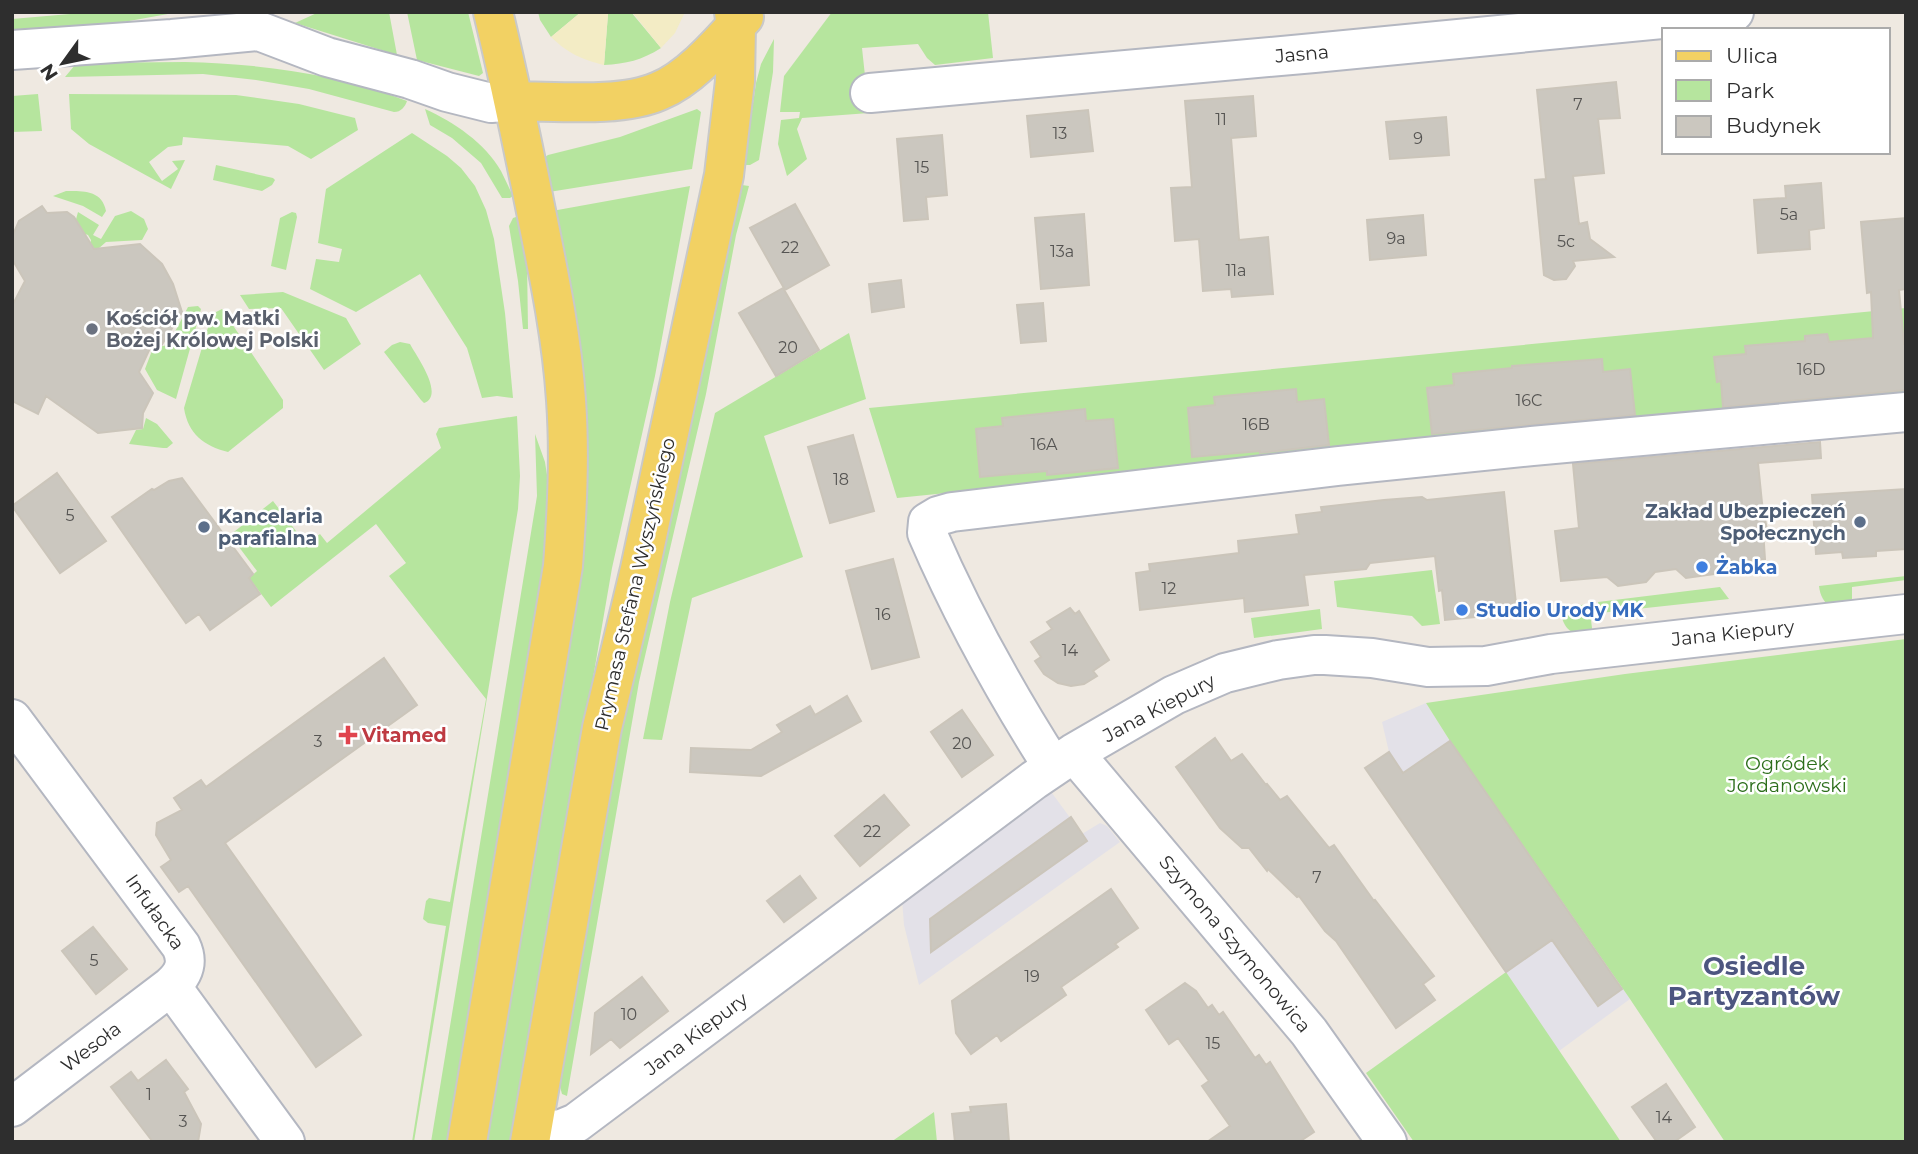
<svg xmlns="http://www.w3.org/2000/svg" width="1918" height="1154" font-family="Montserrat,sans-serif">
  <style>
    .industrial { fill: #e3e1e8 }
    .green { fill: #b6e59e }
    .sand { fill: #f3ecc5 }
    .building { fill: #cbc7bf; stroke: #cbc5ba; stroke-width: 2 }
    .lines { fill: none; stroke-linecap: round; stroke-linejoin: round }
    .minor-casing { stroke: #b4b7c1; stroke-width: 42 }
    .major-casing { stroke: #c9c9c9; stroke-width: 42 }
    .minor { stroke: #fff; stroke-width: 38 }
    .major { stroke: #f2d163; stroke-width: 38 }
    .worship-dot { fill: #6b7280; stroke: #fff; stroke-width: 2.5 }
    .service-dot { fill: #5c6f8a; stroke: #fff; stroke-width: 2.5 }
    .shop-dot { fill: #3f7fe0; stroke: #fff; stroke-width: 2.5 }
    .health-dot { fill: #e0444e; stroke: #fff; stroke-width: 2.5 }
    .labels { text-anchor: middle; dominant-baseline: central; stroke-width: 5; stroke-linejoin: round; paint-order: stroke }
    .number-label { font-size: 16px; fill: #555452 }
    .street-label { font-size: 19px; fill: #2e2e2e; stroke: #fff }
    .worship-label { font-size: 19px; font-weight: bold; fill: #5b616d; stroke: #fff; text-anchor: start }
    .service-label { font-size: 19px; font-weight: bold; fill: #4e5e75; stroke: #fff; text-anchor: end }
    .shop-label { font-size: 19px; font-weight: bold; fill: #366cbe; stroke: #fff; text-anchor: start }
    .health-label { font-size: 19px; font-weight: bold; fill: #be3a42; stroke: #fff; text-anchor: start }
    .park-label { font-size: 19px; fill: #2c6e1b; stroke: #fff }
    .district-label { font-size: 26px; font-weight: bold; fill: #4d5680; stroke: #fff }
  </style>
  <rect width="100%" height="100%" fill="#efe9e1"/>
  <!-- industrial -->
  <path class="industrial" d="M1426,703l24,38 180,258 -71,52 -194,-283 24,-16 -7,-30z
    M1049,789l33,45 18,-11 7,3 13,16 -201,143 -15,-60 -2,-26z"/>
  <!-- green -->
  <path class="green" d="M93,12h86l-61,11 -106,11v-15z
    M319,12h70l8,43 -102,-32z
    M407,12h61l15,61 -4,3 -62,-16z
    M538,12h43l-30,25 -11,-17z
    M601,12h30l30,36c-19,12 -35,16 -57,17l4,-51z
    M832,12h156l5,46 -58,7 -8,-7 -9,-14 -56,4 7,65 -67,5 -5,11 10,30 -20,17 -9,-32 3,-24 18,-2 1,-6h-20l4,-36z
    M774,39l-1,33 -14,88 -9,5h-6l12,-82 5,-19z
    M185,62c75,2 151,11 222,39 -2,6 -6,11 -13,11l-85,-23 -53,-9 -53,-6 -138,3 10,-12 5,-2z
    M38,94l4,37 -30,1v-36z
    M69,94l167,1 63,9 56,14 3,12 -47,29 -23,-13 -105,-9 -1,8 -14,2 -19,15 13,19 16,-12 -6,-8 13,-1 -14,29 -82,-45 -18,-15z
    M425,109c29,13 60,34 76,62 4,8 8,17 12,25l-3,2h-8l-21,-35 -29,-25 -22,-13z
    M697,109l4,3 -9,57 -143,23 -4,-35 3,-2 72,-18z
    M412,133l35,23 14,12 14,18 11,24 8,29 11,74 8,85 -16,-2 -15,2 -15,-50 -47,-74 -64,38 -46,-23 6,-30 23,3 3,-13 -24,-6 8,-54z
    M216,165l57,13 2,2 -3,5 -10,6 -49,-11z
    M742,185l7,1 -13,49 -30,159 -67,288 -72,414 -5,-2 -3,-11 69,-402 41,-161z
    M690,186l-35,190 -43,192 -99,574h-29l96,-580 7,-78 -1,-55 -34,-218z
    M66,191c17,0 36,-1 40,20l-4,6 -19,-11 -30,-10z
    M131,211l13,8 4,10 -6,11 -36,2 -8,7 -5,-1 -3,-3 1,-5 -3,-5 -6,-2 -7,-10 3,-11 21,13 -6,10 8,4 14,-23z
    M292,212l4,1 1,4 -11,53 -15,-4 9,-48z
    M519,216l8,46 1,67h-5l-5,-48 -9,-55 4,-8z
    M283,292l63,26 15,26 -37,26 -43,-62 -32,1 -9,-14z
    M198,306l3,3 -25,90 -19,-9 -12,-21 8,-21 15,-3 20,-38z
    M1906,308v88l-1009,102 -28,-90z
    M222,309l61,91v8l-55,44c-24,-6 -40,-18 -44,-44l28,-94z
    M849,333l17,66 -102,37 39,121 -111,41 -30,142 -19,-1 27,-137 45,-189z
    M400,342l10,2c7,13 35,51 14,59l-3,-3 -37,-48 8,-7z
    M517,416l3,60 -2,33 -104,633h-2l34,-216 -18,-3 -5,-4 3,-18 3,-3 21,4 36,-203 -97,-123 17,-13 -30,-39 -105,83 -22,-29 8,-7 -27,-36 43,-34 33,43 14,-10 7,9 114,-95 -5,-14 3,-6z
    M146,418l11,6 16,19 -6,5h-4l-34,-4 7,-14 7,-1z
    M535,434l10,28 6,39 -6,60 -97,581h-17l106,-646z
    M1432,570l8,54 -18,2 -10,-10 -75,-9 -3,-26z
    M1906,576v4l-54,7v15l-21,6c-7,-6 -11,-12 -12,-22z
    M1720,587l9,12 -129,14 -2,-11z
    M1589,604l4,32c-23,-2 -28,-4 -34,-28z
    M1320,609l2,20 -68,9 -3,-20z
    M1906,639v503h-181l-95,-143 -180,-258 -24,-38 199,-29z
    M1506,972l107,158 8,12h-207l-48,-69z
    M934,1112l3,30h-46z"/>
  <!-- sand -->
  <path class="sand" d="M581,12l27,2 -4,51c-23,-6 -35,-11 -53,-28z
    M632,12h53l-10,21 -14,15z"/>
  <!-- building -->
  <path class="building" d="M1616,82l4,36 -22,1 6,54 -31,3 6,48 8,-2 3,17 24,18 -41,4 2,5 -9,13 -12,1 -10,-5 -9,-95 11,-1 -9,-89z
    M1253,96l3,40 -25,2 8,102 29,-3 5,57 -41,3 -1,-8 -28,2 -4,-52 -24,2 -4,-53 21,-1 -7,-86z
    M1088,110l5,41 -62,6 -4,-41z
    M1446,117l3,38 -59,4 -4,-37z
    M942,135l5,60 -21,2 2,22 -24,2 -7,-82z
    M1821,183l3,45 -15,2 1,19 -52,4 -4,-53 32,-2 -1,-12z
    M795,204l34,61 -44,25 -35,-62z
    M42,206l5,7 20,-1 7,5 20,32 46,-5 22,20 11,20 9,28 -21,34h-10l-12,26 14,21 -10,20 -1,15 -44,5 -52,-37 -8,18 -26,-13v-95l13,-25 -13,-22v-22l7,-16z
    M1084,214l5,71 -48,4 -6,-71z
    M1423,215l3,40 -56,5 -3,-40z
    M1906,218v71l-7,1 5,54h2v46l-183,17 -2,-26 -4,1 -3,-25 32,-3 -1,-8 60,-5v-5l22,-2 2,8 44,-4 -2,-46 -4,1 -6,-71z
    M901,280l3,27 -32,5 -3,-28z
    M783,288l36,62 -43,26 -37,-63z
    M1043,303l3,38 -25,2 -4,-38z
    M1602,359l1,13 27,-3 5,46 -203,19 -5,-46 27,-3 -1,-11 59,-6v-2z
    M1296,389l1,13 27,-3 5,46 -69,8v-2l-68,6 -4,-49 27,-3 -1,-8z
    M1085,409l1,12 27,-2 5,49 -71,7v-4l-67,6 -4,-48 27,-3 -1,-8z
    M853,435l21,76 -44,12 -22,-76z
    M1820,442l1,16 -63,5 4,40 5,27h-4l2,29 -43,5 -8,10 -28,4 -10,-9 -21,3 -9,10 -28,4 -11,-9 -46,4 -6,-50 24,-3 -6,-64z
    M57,473l49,68 -46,32 -48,-67z
    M182,478l71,96 -4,4 11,16 -50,36 -11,-16 -13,9 -74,-106 40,-28 2,1 15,-9z
    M1906,489v60l-30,2v5l-33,2 -1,-6 -26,2 -4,-59z
    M1504,492l13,121 -72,7 -3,-30 -3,1 -4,-35 -65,7 -4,6 -62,6 4,30 -63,7 -1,-14 -104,12 -4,-37 14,-2 -1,-7 90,-11 -1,-12 61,-7 -3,-19 26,-3 -1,-5 63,-7 38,-3 5,3z
    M893,559l26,98 -47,12 -26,-98z
    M1070,608l5,6 4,-3 30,49 -16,11 4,5 -13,8 -13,2 -13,-3 -14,-9 -9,-13 6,-4 -10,-15 21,-13 -5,-7z
    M384,658l33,47 -192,138 136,192 -45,32 -128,-181 -9,6 -18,-25 10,-7 -15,-25 1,-12 25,-13 -8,-12 27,-18 5,7z
    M847,696l14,25 -100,55 -71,-4 1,-24 60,2 31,-18 -5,-7 33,-19 5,9z
    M962,710l31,45 -31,22 -31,-45z
    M1215,738l16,23 11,-7 24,31 1,-1 13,16 7,-4 42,52 5,-3 40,56 1,-1 59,76 -11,8 12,16 -39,28 -60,-87 -11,-10 -26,-35 -2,1 -29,-28 -1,2 -18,-23h-7l-22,-20 -44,-61z
    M1450,741l172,248 -24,17 -46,-66 -46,32 -141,-204 24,-16 14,21z
    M884,795l25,30 -49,41 -25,-30z
    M1071,817l16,24 -156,111 -1,-33z
    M800,876l16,22 -32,24 -17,-21z
    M1111,889l27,39 -23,16 3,3 -57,40 5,8 -65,46 -4,-6 -26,19 -15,-21 -4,-32z
    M93,927l34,42 -31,25 -34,-43z
    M642,977l26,34 -48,37 -9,-9 -20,15 4,-41z
    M1185,983l11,8 12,17 4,-3 7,10 4,-3 32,46 4,-3 7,10 4,-3 44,70 -15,10h-92l23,-16 -28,-40 7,-5 -31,-43 -9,6 -23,-34z
    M166,1060l22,29 -4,3 17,32 -3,18h-45l-42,-55 20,-15 7,9z
    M1666,1084l29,43 -21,15h-17l-25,-35z
    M1006,1104l3,38h-54l-3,-28 19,-2 -1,-5z"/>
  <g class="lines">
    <!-- minor casing -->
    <g class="minor-casing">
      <path id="minor" d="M12,50l160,-11 87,-8 68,26 83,22 37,13 44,11 23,-2
        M870,93l444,-40 420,-41
        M12,719l169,227c8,17 3,28 -10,40l114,156
        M1074,753l235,279 78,110
        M1053,767c-48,-75 -91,-153 -126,-234l1,-11 10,-6 14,-4 386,-46 194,-20 374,-34
        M12,1107l159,-121
        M533,1128l26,2 17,-7 458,-343 40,-27 100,-58 51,-22 53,-13 36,-5h11l47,3 56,9 58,-1 65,-12 355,-40"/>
    </g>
    <!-- major casing -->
    <g class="major-casing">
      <path id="major" d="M514,101c42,0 107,7 145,-10 32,-13 62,-49 85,-74
        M467,1142l96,-576c4,-56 7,-110 3,-166 -4,-60 -16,-120 -28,-179 -14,-70 -28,-139 -45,-209
        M530,1142l72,-414 38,-159 84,-394 11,-94 1,-55 -2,-14"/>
    </g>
    <!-- minor -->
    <use href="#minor" class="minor"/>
    <!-- major -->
    <use href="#major" class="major"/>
  </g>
  <!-- markers -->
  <circle class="worship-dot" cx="92" cy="329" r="7"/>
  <g class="service-dot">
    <circle cx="1860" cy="522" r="7"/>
    <circle cx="204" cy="527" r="7"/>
  </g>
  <g class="shop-dot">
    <circle cx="1702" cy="567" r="7"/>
    <circle cx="1462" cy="610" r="7"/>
  </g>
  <path class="health-dot" d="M344.5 724.5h7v7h7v7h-7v7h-7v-7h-7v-7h7z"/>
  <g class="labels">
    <!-- number labels -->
    <g class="number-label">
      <text x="1578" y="104">7</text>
      <text x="1221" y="119">11</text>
      <text x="1060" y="133">13</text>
      <text x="1418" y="138">9</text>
      <text x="922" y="167">15</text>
      <text x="1789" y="214">5a</text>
      <text x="1396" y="238">9a</text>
      <text x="1566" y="241">5c</text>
      <text x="790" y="247">22</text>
      <text x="1062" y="251">13a</text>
      <text x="1236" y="270">11a</text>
      <text x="788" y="347">20</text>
      <text x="1811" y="369">16D</text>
      <text x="1529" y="400">16C</text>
      <text x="1256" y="424">16B</text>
      <text x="1044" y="444">16A</text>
      <text x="841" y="479">18</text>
      <text x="70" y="515">5</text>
      <text x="1169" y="588">12</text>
      <text x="883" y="614">16</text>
      <text x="1070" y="650">14</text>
      <text x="318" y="741">3</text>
      <text x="962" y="743">20</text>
      <text x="872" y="831">22</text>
      <text x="1317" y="877">7</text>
      <text x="94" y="960">5</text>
      <text x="1032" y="976">19</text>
      <text x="629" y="1014">10</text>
      <text x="1213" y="1043">15</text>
      <text x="149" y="1094">1</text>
      <text x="1664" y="1117">14</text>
      <text x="183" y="1121">3</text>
    </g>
    <!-- street labels -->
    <g class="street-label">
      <text transform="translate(1302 54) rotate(-5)">Jasna</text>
      <text transform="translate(635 584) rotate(-77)">Prymasa Stefana Wyszyńskiego</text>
      <text transform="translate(1733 633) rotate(-6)">Jana Kiepury</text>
      <text transform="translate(1159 708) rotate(-28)">Jana Kiepury</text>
      <text transform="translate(155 912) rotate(55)">Infułacka</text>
      <text transform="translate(1235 944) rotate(50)">Szymona Szymonowica</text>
      <text transform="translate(696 1034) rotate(-37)">Jana Kiepury</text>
      <text transform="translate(91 1047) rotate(-37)">Wesoła</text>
    </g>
    <!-- worship labels -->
    <g class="worship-label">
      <text x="106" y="318">Kościół pw. Matki<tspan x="106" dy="22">Bożej Królowej Polski</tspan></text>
    </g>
    <!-- service labels -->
    <g class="service-label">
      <text x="1846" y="511">Zakład Ubezpieczeń<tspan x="1846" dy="22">Społecznych</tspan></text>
      <text x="218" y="516" text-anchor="start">Kancelaria<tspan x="218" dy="22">parafialna</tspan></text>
    </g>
    <!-- shop labels -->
    <g class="shop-label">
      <text x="1716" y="567">Żabka</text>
      <text x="1476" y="610">Studio Urody MK</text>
    </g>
    <!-- health labels -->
    <g class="health-label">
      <text x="362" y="735">Vitamed</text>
    </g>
    <!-- park labels -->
    <g class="park-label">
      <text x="1787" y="763">Ogródek<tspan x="1787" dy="22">Jordanowski</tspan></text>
    </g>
    <!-- district labels -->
    <g class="district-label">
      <text x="1754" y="966">Osiedle<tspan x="1754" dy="30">Partyzantów</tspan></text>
    </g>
  </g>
  <!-- border -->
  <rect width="1918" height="1154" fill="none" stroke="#2e2e2e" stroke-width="28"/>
  <!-- legend -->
  <rect x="1662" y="28" width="228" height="126" fill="#ffffff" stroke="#ababab" stroke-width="2"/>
  <rect x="1676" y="51" width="35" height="10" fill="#f2d163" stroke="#ababab" stroke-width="2"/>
  <text x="1726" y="63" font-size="21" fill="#2e2e2e">Ulica</text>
  <rect x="1676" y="80" width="35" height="21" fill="#b6e59e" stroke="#ababab" stroke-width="2"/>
  <text x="1726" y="98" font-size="21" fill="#2e2e2e">Park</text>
  <rect x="1676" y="116" width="35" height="21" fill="#cbc7bf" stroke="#ababab" stroke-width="2"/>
  <text x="1726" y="133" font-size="21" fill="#2e2e2e">Budynek</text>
  <!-- north arrow -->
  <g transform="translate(63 63) rotate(237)" stroke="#ffffff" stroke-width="5" paint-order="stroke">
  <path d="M0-5L12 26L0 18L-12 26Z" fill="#2e2e2e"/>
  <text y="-10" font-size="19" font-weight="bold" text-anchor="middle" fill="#2e2e2e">N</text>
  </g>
</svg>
